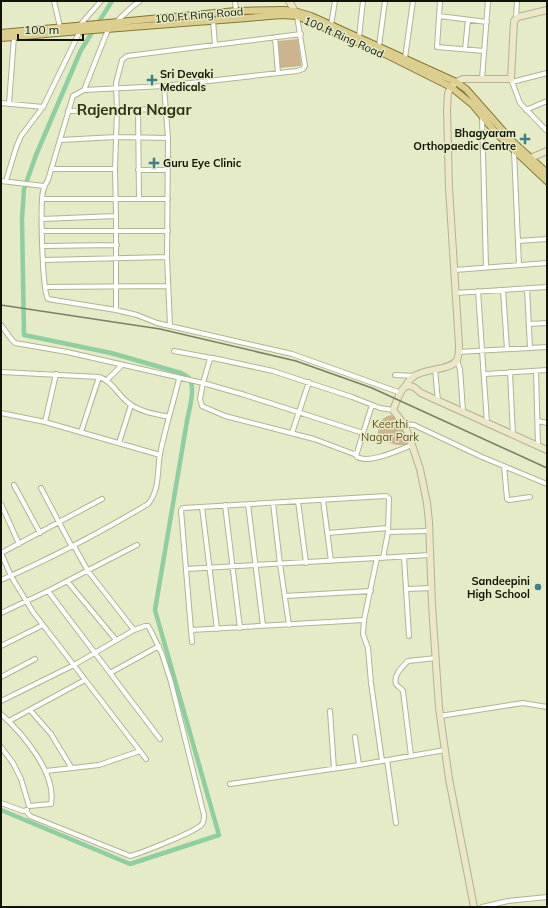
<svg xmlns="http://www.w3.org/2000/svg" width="548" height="908" font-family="Mulish,sans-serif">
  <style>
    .park { fill: #ccb48f }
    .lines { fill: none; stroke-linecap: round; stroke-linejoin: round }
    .canal { stroke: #8dcfa1; stroke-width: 4.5 }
    .street-casing { stroke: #aeb592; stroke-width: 6 }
    .secondary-casing { stroke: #aeb592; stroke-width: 8 }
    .primary-casing { stroke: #86782f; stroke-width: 8 }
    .street { stroke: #fff; stroke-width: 4 }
    .secondary { stroke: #ede7c7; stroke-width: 6 }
    .primary { stroke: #dcce8f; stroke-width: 6 }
    .rail { stroke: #7a7e66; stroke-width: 1.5 }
    .poi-dot { fill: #3c818d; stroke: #e4ebc6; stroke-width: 1.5 }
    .labels { text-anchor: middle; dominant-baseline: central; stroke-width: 3; stroke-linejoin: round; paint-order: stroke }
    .street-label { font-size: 11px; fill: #121407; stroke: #e4ebc6 }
    .poi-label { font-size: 11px; font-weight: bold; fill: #121407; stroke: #e4ebc6; text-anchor: start }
    .park-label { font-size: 11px; fill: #694d1d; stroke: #e4ebc6 }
    .district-label { font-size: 15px; font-weight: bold; fill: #2e3214; stroke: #e4ebc6 }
  </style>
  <rect width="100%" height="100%" fill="#e4ebc6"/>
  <!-- park -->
  <path class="park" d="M298,39l3,23v4l-21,2 -2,-27z
    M391,415c10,2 16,21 17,30h-12l-18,-6c0,-11 0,-21 13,-24z"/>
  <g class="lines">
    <!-- canal -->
    <path class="canal" d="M1,810l129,54 89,-29 -64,-225 32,-189c2,-11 9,-33 2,-43 -2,-2 -6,-4 -8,-5l-70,-20 -87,-18 -2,-116 2,-30 12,-34 45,-105 31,-49"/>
    <!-- street casing -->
    <g class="street-casing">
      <path id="street" d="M54,1l6,26
        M235,1l1,10
        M440,1l-3,46 47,4
        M439,16l48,6
        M516,18l1,-17
        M213,20l2,25
        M116,22l17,-16 7,-5
        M331,25l4,-24
        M109,27l-25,63 80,-4
        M275,37l3,36
        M359,37l4,-36
        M379,46l6,-45
        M465,49l3,-29
        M405,58l8,-57
        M482,79l6,-78
        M511,79l9,24 27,28
        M512,82l35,-9
        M84,90l-11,6 -25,84c-4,6 -6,12 -6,20 -1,15 0,90 6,99l68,11 21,5 20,8 135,31 109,39
        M1,103l42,4 37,-76v-6l21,-24
        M9,104l5,-67
        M138,109l1,90
        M526,110l21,-9
        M68,111l98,-2
        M482,116l4,151
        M60,140l56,-3 52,1
        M514,151l5,114
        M51,169h64
        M138,170h30
        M1,181l43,5
        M6,181l10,-33 5,-12 22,-29
        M42,199h126
        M42,219l74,-3
        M42,231h126
        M518,241l29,-2
        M43,246l74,-1
        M44,260l123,-3
        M455,270l92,-7
        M45,287l123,-1
        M527,288l3,60
        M503,290l4,59
        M478,291l9,132
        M455,293l92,-6
        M116,310v-94l-1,-47 2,-59 -1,-27 6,-23 5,-4 174,-22
        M529,324l18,-1
        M1,325l11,15 3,3 52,9 136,31 7,-24 3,-1 60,13 79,26 28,11 13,2
        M170,326l-3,-69 1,-119 -4,-52 133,-15 6,-2 2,-3 -8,-50
        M174,351l37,7
        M458,352l89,-5
        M457,361l3,8 3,42
        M435,369l3,32
        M536,371l2,75
        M1,372l98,5c14,4 19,19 31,27 11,8 26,10 39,13
        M510,372l3,63
        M485,374l62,-4
        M395,375l19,1
        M107,380l15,-15
        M1,413l44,9 115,33
        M538,421l9,2
        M45,422l11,-48
        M404,424l10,1 68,32 65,27
        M81,432l18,-55
        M292,433l17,-51
        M363,433l-6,20 -3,1 -40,-15 -89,-23 -23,-10 -2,-7 3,-16 42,12 118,38 9,-28
        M119,443l12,-38
        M356,455l1,2c13,7 42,-7 55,-12
        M504,466l3,33 2,1 21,-3
        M14,485l26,48
        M41,488l31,59
        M323,500l8,61
        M298,501l8,62
        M273,503l7,61 9,61
        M1,504l18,40
        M248,504l15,122
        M225,505l15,123
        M202,507l15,122
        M388,532l41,-1
        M327,533l61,-5
        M74,546l14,25 46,59
        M1,553l10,23 22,36 113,147
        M1,553l101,-54
        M404,557l5,79
        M186,569l244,-14
        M1,580c51,-22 100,-48 147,-76 12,-14 9,-33 12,-50 5,-25 13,-50 19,-75
        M67,581l49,59
        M407,589l24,-1
        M48,591l89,-46
        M285,596l86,-5
        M1,613l47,-22 112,148
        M364,620l-1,14 5,14 3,35 11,78
        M191,630l173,-10 13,-62
        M192,642l-11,-132 2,-2 203,-12 3,2 -1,34 -5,26
        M1,646l42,-21
        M110,673l49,-27
        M1,677l34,-18
        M1,701l73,-36 60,-35 11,-4h3l3,5 11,23 9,28 33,133c0,3 0,7 -2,9 -4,7 -61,29 -72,32l-100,-40 -4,-5
        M30,710l21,24 20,33
        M330,711l4,58
        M1,714c21,19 56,59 50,90l-22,2 -8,-27 -8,-16 -12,-16
        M440,716l83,-13 24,4
        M9,721l76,-41
        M355,737l4,28
        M411,756l-8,-65c-2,-3 -5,-4 -7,-7 -3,-9 6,-17 12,-23l28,-3
        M387,760l9,63
        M46,771l53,-6 41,-14
        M230,784l129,-19 86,-15
        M1,803l22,8 4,-1
        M482,907l26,-6 39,-4"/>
    </g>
    <!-- secondary casing -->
    <g class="secondary-casing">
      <path id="secondary" d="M289,1l8,14
        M526,160l21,-9
        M405,387c2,-3 4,-8 8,-10 10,-9 38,-6 44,-17 2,-4 2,-11 2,-15l-10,-157 -2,-78 1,-17 3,-6 5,-5 7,-3h48l3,-58 4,-4 29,-7
        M474,907l-25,-128 -10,-71 -7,-103 -3,-83 -2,-19 -7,-34 -9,-27 -7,-18 -11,-14c7,-16 10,-35 28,-17l126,57"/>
    </g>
    <!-- primary casing -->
    <g class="primary-casing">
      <path id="primary" d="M1,33l235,-22 48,-1 10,1 17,5 145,66 10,7 46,52 35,32
        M1,38c94,-9 187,-15 281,-23l15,1 88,38 66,33 22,18 23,28 51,48"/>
    </g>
    <!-- street -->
    <use href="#street" class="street"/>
    <!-- secondary -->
    <use href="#secondary" class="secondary"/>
    <!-- primary -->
    <use href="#primary" class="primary"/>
    <!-- rail -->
    <path class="rail" d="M1,305l159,24 136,32 76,27 175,80"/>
  </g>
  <!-- markers -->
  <g class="poi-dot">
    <path d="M150 74h4v4h4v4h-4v4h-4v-4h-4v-4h4z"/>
    <path d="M523 133h4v4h4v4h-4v4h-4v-4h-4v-4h4z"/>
    <path d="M152 157h4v4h4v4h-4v4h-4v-4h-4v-4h4z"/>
    <circle cx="538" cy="587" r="4"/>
  </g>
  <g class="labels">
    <!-- street labels -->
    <g class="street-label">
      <text transform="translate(199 15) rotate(-5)">100 Ft Ring Road</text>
      <text transform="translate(344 37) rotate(24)">100 ft Ring Road</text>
    </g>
    <!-- poi labels -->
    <g class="poi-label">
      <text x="160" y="74">Sri Devaki<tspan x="160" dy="13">Medicals</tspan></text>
      <text x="516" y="133" text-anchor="end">Bhagyaram<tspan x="516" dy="13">Orthopaedic Centre</tspan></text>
      <text x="163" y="163">Guru Eye Clinic</text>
      <text x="530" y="581" text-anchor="end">Sandeepini<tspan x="530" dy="13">High School</tspan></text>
    </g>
    <!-- park labels -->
    <g class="park-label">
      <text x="390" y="424">Keerthi<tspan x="390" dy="13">Nagar Park</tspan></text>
    </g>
    <!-- district labels -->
    <g class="district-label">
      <text x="134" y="109">Rajendra Nagar</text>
    </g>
  </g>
  <!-- border -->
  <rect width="548" height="908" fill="none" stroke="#121407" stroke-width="4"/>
  <!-- scale -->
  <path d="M18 34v6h65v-6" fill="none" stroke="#121407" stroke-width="2"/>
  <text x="24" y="34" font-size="12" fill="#121407" stroke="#e4ebc6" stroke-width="3" paint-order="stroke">100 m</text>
</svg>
